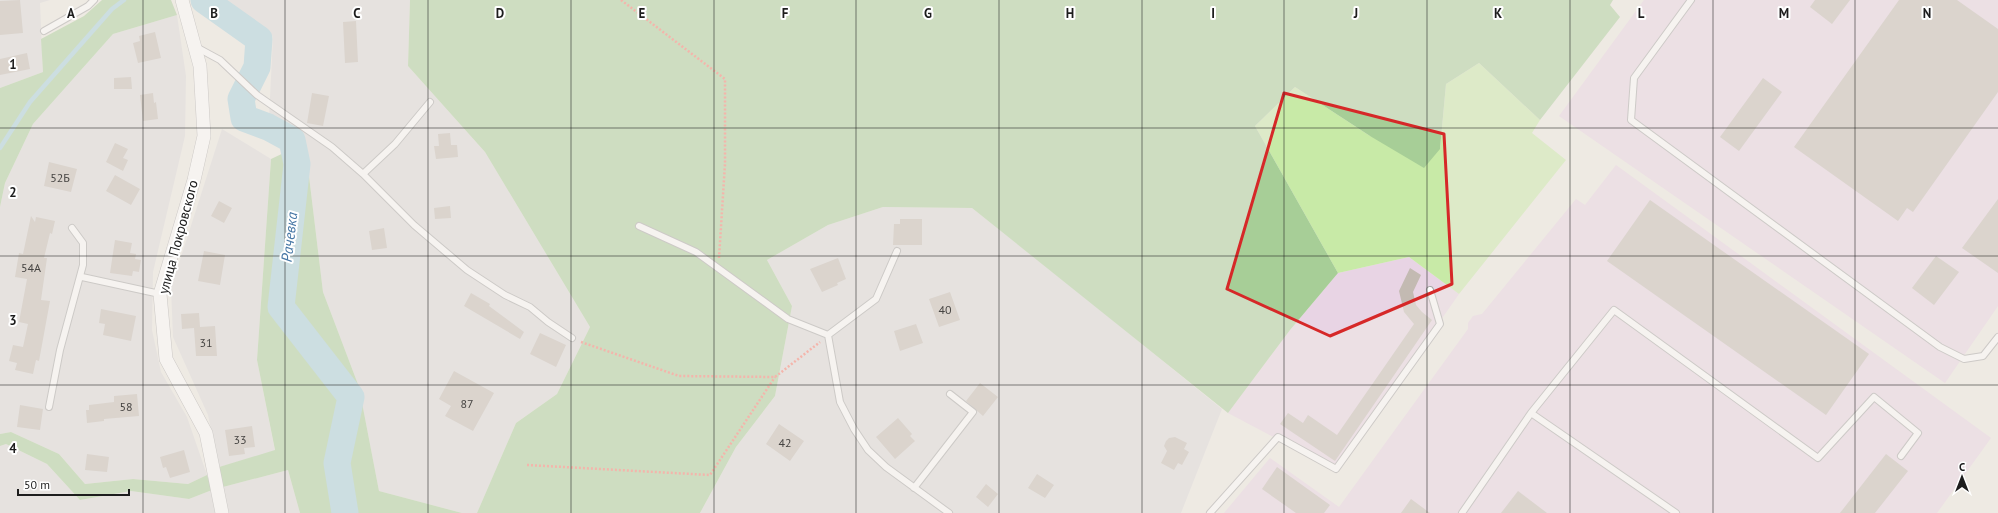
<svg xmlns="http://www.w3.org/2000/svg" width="1998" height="513" font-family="'PT Sans',sans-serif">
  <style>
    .residential { fill: #dbdada }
    .industrial { fill: #e8d4e4 }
    .grass { fill: #c8eaa7 }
    .forest { fill: #a7ce97 }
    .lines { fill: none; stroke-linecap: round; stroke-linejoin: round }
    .stream { stroke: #a2d0dd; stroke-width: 4.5 }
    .river { stroke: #a2d0dd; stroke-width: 27 }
    .building { fill: #c3bab2 }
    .lane-casing { stroke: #a4a4a4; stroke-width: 8 }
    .street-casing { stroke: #a4a4a4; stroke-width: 14 }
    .path { stroke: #fb7567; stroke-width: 2.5; stroke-dasharray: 2 2; stroke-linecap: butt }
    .lane { stroke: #fff; stroke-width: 6 }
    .street { stroke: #fff; stroke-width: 13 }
    .marked { fill: none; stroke: #d62828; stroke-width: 3; stroke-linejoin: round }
    .grid { fill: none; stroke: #1d1d1d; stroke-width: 1; stroke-opacity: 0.55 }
    .labels { text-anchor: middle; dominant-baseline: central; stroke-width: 4; stroke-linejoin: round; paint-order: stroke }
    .number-label { font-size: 12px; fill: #464442 }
    .street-label { font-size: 14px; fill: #1d1d1d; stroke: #fff }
    .water-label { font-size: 15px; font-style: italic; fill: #4677a5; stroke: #fff }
    .grid-label { font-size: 13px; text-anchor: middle; font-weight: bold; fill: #1d1d1d; stroke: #fff; stroke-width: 4; stroke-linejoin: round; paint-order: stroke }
  </style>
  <rect width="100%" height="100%" fill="#eeeae3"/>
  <!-- residential -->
  <path class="residential" d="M0,0h50l-10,3 3,69 -43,16z
    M217,0h193l-2,66 77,86 105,175 -33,67 -41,29 -39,90h-15l-83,-22 -20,-104 -36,-95 -18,-149 -36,-25 4,-82z
    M177,15l9,61 -1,60 -32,136 -1,58 9,42 26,45 20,58 -19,9 -55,-5 -48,5 -26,-30 -48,-22 -11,2v-227l5,-24 28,-59 80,-90z
    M222,129l49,30 -14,201 18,91 -56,16 -11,-52 -35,-78 -2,-49z
    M883,207l89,1 127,101 123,100 -41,104h-481l36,-66 39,-51 17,-90 -25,-46 61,-35z
    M6,444l41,20 33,36 51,-9 58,8 23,-9 5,23h-217v-67z
    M288,470l12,43h-71l-6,-26z"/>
  <!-- industrial -->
  <path class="industrial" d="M1644,0h354v306l-53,77 -386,-267z
    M1616,165l375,273 -54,75h-713l46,-55 69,49 129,-178v-6l5,-7 9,-2 94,-115 9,6z
    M1409,257l50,37 -123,176 -108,-57 62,-83 48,-57z"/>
  <!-- grass -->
  <path class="grass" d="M1479,63l61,57 -8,13 34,27 -107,134 -50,-37 -71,16 -83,-147 40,-39 75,49 70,13 6,-65z"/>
  <!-- forest -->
  <path class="forest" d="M102,0h69l6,15 -64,19 -80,90 -28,59 -5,24v-119l43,-16 -2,-33 43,-23z
    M410,0h1203l-3,5 10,12 -80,103 -61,-57 -33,21 -6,65 -16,19 -54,-32 -75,-49 -40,39 83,147 -48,57 -62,83 -256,-205 -89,-1 -55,18 -61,35 25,46 -17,90 -39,51 -36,66h-223l39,-90 41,-29 33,-67 -105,-175 -77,-86z
    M305,143l18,149 36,95 20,104 83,22h-162l-12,-43 -65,17 -4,-20 56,-17 -18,-90 14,-201z
    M11,432l48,22 26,30 48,-5 55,5 19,-9 5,15 -23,9 -58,-8 -51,9 -33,-36 -41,-20 -6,2v-12z"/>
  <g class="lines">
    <!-- stream -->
    <path class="stream" d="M0,148l30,-46 82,-93 12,-9"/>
    <!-- river -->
    <path class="river" d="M204,0l55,39 -2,28 -16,32 3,19 24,9 24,13 5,24 -16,143 70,90 -14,66 8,50"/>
  </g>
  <!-- building -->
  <path class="building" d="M20,0l3,33 -23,2v-34z
    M1815,0h35l-18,24 -22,-17z
    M1899,0h58l41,29v63l-85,120 -6,-4 -9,13 -104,-74z
    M356,21l2,41 -13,1 -2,-41z
    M155,32l6,26 -23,5 -5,-20 7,-2 -1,-5z
    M27,53l3,16 -30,6v-16z
    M131,77l1,12h-18v-11z
    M1763,78l19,14 -43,59 -19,-14z
    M153,93l1,10 2,-1 2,17 -15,2 -3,-26z
    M312,93l17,3 -6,30 -16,-3z
    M450,133l1,12h6l1,12 -22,2 -2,-13h5l-1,-12z
    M115,143l13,6 -5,9 5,2 -5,11 -17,-9z
    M49,162l28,7 -6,23 -27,-6z
    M115,175l25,14 -9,16 -25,-14z
    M1998,199v74l-36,-25z
    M1650,200l219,154 -43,61 -219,-154z
    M219,201l13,7 -8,15 -13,-7z
    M450,206l1,12 -16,1 -1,-11z
    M31,216l4,6 1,-5 19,4 -3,13 -2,-1 -6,25h3l-6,42 9,1 -11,60 -3,-1 -3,14 -18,-4 2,-7 -8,-2 4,-16 10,2 5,-23 -9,-2 8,-43 -12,-2 4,-24 4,1z
    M900,219h22v26h-29l1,-21h6z
    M384,228l3,20 -15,2 -3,-19z
    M115,240l17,3 -2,10 6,1 -1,5 6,1 -2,12 -6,-1 -1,5 -22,-3z
    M204,251l21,4 -5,30 -22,-4z
    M1936,256l23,16 -25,33 -22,-17z
    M838,258l8,21 -9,4 1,2 -16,7 -12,-23z
    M1410,268l11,7 -8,17 3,13 6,7 10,8 -97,141 -55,-37 8,-11 15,10 5,-8 29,20 77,-111 -10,-12 -5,-21z
    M950,292l10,28 -21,7 -10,-28z
    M471,293l19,11 -1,2 35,26 -4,7 -56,-33z
    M101,309l35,7 -5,25 -28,-6 2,-11 -6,-1z
    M199,313l1,14 15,-1 2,30h-21l-2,-28 -12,1 -1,-15z
    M916,324l7,19 -23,8 -6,-20z
    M540,333l26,12 -10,22 -26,-13z
    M454,371l40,22 -21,38 -28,-15 6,-10 -12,-7z
    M980,383l18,14 -15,19 -17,-15z
    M137,394l2,22 -35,3v2l-17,2 -1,-13h3v-5l25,-3v-6z
    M20,405l23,4 -3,21 -23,-3z
    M898,418l14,16 -2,2 5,5 -20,18 -19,-22z
    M779,424l25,17 -14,20 -24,-17z
    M252,426l3,21 -11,1 1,6 -16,2 -4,-26z
    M1175,437l12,6 -3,6 5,3 -7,13 -4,-2 -4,7 -13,-7 6,-12 -3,-5 2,-5 3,-3z
    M184,450l6,22 -20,6 -4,-11 -3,1 -3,-11z
    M87,454l22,3 -2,15 -22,-2z
    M1886,454l22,17 -33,42h-35z
    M1277,467l53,38 -6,8h-28l-34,-24z
    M1037,474l17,11 -9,13 -17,-10z
    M986,484l12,10 -10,13 -12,-10z
    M1518,491l29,22h-46z
    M1411,499l19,14h-29z"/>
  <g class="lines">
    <!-- lane casing -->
    <g class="lane-casing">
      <path id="lane" d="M1691,0l-57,78 -3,42 309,227 24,12 19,-3 15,-19
        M44,31l44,-25 6,-6
        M196,47l24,13 37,35 75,52 31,27 51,51 53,45 38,25 25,12 18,15 24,16
        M363,174l32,-30 35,-42
        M639,226l57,26 92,67 40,16 48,-36 21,-48
        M82,277l78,17
        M828,335l12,67 14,27 14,21 18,17 63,46
        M49,407l11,-57 23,-85v-22l-11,-15
        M1531,413l145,100
        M914,488l59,-76 -23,-18
        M1210,513l68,-76 58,32 104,-145 -10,-34
        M1462,513l69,-100 83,-103 204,148 56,-61 44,36 -17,23"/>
    </g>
    <!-- street casing -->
    <g class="street-casing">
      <path id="street" d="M182,0l18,66 4,70 -10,44 -34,114 6,65 40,74 16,80"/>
    </g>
    <!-- path -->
    <path class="path" d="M621,0l104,79v85l-6,94
      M581,342l98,34 96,1 45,-35
      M527,465l183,10 65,-98"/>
    <!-- lane -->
    <use href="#lane" class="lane"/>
    <!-- street -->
    <use href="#street" class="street"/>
  </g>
  <!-- marked area -->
  <path d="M0 0H1998V513H0ZM1284,93l160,41 8,150 -122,52 -103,-47z" fill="#eeeae3" fill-opacity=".55" fill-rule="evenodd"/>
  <path class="marked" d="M1284,93l160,41 8,150 -122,52 -103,-47z"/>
  <!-- grid -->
  <path class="grid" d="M143,0v513M285,0v513M428,0v513M571,0v513M714,0v513M856,0v513M999,0v513M1142,0v513M1284,0v513M1427,0v513M1570,0v513M1713,0v513M1855,0v513M0,128h1998M0,256h1998M0,385h1998"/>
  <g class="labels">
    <!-- number labels -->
    <g class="number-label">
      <text x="60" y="177">52Б</text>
      <text x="31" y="267">54А</text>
      <text x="945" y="309">40</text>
      <text x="206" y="342">31</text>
      <text x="467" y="403">87</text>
      <text x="126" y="406">58</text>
      <text x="240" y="439">33</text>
      <text x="785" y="442">42</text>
    </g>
    <!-- street labels -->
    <g class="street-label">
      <text transform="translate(178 237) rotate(-75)">улица Покровского</text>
    </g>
    <!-- water labels -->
    <g class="water-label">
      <text transform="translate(289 237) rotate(-83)">Рачевка</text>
    </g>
  </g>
  <g class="grid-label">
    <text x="71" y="18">A</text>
    <text x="214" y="18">B</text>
    <text x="357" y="18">C</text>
    <text x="500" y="18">D</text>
    <text x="642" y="18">E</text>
    <text x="785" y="18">F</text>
    <text x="928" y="18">G</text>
    <text x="1070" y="18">H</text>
    <text x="1213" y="18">I</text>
    <text x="1356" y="18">J</text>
    <text x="1498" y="18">K</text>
    <text x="1641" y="18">L</text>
    <text x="1784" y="18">M</text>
    <text x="1927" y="18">N</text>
    <text x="13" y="69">1</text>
    <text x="13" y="197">2</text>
    <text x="13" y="325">3</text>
    <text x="13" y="453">4</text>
  </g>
  <!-- north arrow -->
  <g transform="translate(1962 477)" stroke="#ffffff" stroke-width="3" paint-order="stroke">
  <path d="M0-3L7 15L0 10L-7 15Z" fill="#1d1d1d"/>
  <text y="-6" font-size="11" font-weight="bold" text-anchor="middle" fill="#1d1d1d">С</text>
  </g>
  <!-- scale -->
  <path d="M18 489v6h111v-6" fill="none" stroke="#1d1d1d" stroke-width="2"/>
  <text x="24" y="489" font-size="12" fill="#1d1d1d" stroke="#ffffff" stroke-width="3" paint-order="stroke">50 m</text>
</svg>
